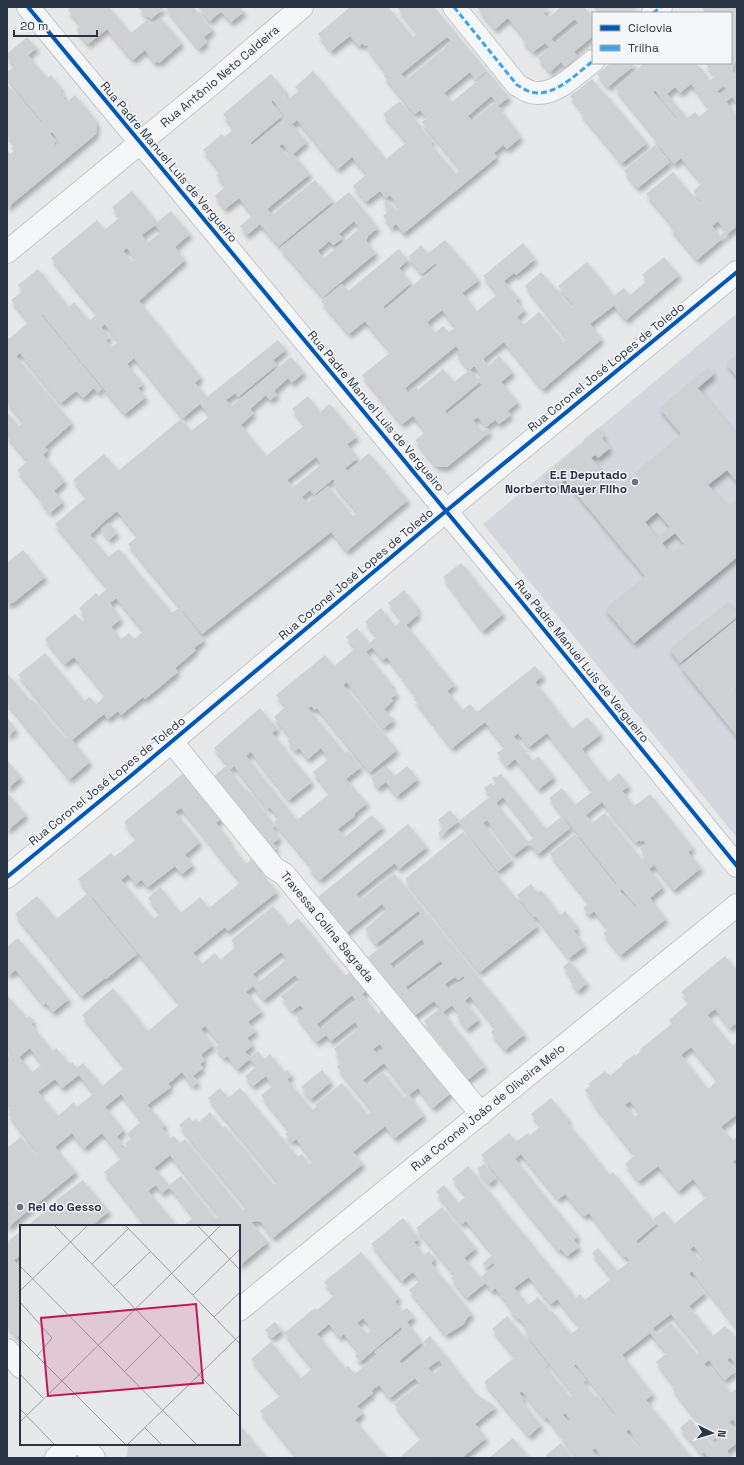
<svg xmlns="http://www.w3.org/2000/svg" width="744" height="1465" font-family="'Space Grotesk',sans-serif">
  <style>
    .built { fill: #d4d7dd }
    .building { fill: #ced0d3; fill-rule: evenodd; filter: url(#shadow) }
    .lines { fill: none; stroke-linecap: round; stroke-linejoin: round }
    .minor-casing { stroke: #c4c6c8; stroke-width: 24 }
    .minor { stroke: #f5f6f7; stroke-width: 22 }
    .quiet { stroke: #3ea3ec; stroke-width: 3; stroke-dasharray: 6 3; stroke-linecap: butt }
    .cycleway-casing { stroke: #f4f6f9; stroke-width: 6 }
    .cycleway { stroke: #0057b8; stroke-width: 4 }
    .poi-dot { fill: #6c737f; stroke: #f4f6f9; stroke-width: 1.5 }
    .labels { text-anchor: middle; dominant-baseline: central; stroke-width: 3; stroke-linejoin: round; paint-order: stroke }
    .street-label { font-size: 12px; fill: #2b3445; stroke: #f4f6f9 }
    .poi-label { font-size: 12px; font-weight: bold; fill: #2b3445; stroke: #f4f6f9; text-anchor: end }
    .inset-road { fill: none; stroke: #9ba0a8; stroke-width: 1 }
    .view { fill: #c2185b; fill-opacity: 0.15; stroke: #c2185b; stroke-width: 2 }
    .inset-edge { fill: none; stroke: #2b3445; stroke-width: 2 }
  </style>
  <defs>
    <filter id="shadow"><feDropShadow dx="2.5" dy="4.5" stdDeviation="2" flood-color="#0004"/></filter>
  </defs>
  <rect width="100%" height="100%" fill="#e6e8ea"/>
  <!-- built -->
  <path class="built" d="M737,313v525l-254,-314z"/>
  <!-- building -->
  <path class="building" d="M72,7h37l22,26 16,-13 5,5 9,-7 21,25 -23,20 -1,-2 -3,2 -10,-13 -12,10 -26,-31 -19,15 -12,-14 5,-5 -13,-15z
    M138,7h55l20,23 -9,7 3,5 -8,7 -34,-42 -14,12 -3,-3 -1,1z
    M198,7h42l4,5 -13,10 -10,-11 -11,10z
    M350,7h38l25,30 4,-3 -2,-3h1l-19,-24h37l53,64 -11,9 -6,-8 -26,21 8,9 36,-30 21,25 -10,8 -8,-9 -23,20 4,5 23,-19 26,35 -14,12 -4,-4 -9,8 3,4 -93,76 -8,-9 -4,4 -9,-12 6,-5 -6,-8 4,-3 10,11 3,-3 -10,-13 -4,3 -6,-7 -14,11 -13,-16 14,-12 -15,-17 -14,12 -41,-49 -5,4 15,18 -14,12 17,20 -43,35 5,6 43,-35 18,21 -54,45 -19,-22 -13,11 -7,-9 13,-11 -14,-17 -14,11 -10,-13 11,-10 -10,-11 5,-3 -18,-22 19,-16 2,3 10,-8 -11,-15 48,-40 13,15 3,11 12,-9 -4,-4 18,-16 73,88 21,-17 -24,-28 17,-13 33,41 -2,2 25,30 5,-4 -39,-48 5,-4 -7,-8 -5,4 -31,-38 3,-3 -20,-25 2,-1 -2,-2 -2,1 -2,-3 -4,3 -9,-10 -19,15 -13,-17zM447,37l4,4 -6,5 1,1 -40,33 -5,-6zM273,100l13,17 -34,28 -2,-2 32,-27 -11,-14zM283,144l9,11 -4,2 -9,-11z
    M477,7h73l-7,6 5,5 13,-11h23l9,11v18l-19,16 4,5 -13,10 -4,-5 -11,10 -12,-14 12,-10 -5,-5 -12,9 -11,-13 2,-2 -16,-19 -13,11zM575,19l4,5 -24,19 -4,-4z
    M593,7h45l-8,6h-32z
    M704,7h33v54l-5,6 1,2 -1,2 5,5v27l-5,-6 -6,5 11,13v111l-40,34 -26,-31 3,-2 -28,-33 27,-22 26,32 3,-2 -9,-11 9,-8 -21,-25 -7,6 -21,-26 2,-1 -40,-49 27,-23 -1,-2h55l10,12 -2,1 5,5 6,-5 -10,-13h26v-50h-25l-4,-5zM691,84l19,24 -11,9 -4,-5 -8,6 -20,-24 8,-7 5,6zM724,86l2,3 -6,5 -3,-3zM655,90l23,28 -3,2 -22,-28zM718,221l8,10 -6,5 -8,-10z
    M27,37l10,11 -9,7 19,23 4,-3 11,14 -2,2 5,5 -2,2 4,4 8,-7 22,27 -1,12 -89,74v-58l3,4 4,-3 -3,-2 4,-4 -8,-10v-51l34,40 2,-2 -36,-44v-6l8,-6 -8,-9v-3zM52,132l9,11 -5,3 -3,-3 3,-2 -6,-7z
    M611,63h26l-29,24 -11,-13z
    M592,79l13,16 1,-1 41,49 -25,20 -42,-51 2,-1 -12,-15z
    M655,145l15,17 -32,26 -14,-17z
    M132,191l25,31 14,-11 19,23 -15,13 10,13 -46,41 62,76 -6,6 12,14 71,-57 8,10 -13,10 4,5 -39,32 -3,-4 -9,7 5,6 60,-49 13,15 -12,11 -4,-5 -14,13 3,4 -7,5 -4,-5 -16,14 4,4 -13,12 25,31 39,-31 -13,-16 16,-13 12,16 10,-8 27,33 -10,7 11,14 -13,10 3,3 21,-18 39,47 -61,51 -16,-19 -129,102 -74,-90 10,-8 -21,-25 -11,9 -16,15 18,22 11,-8 53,64 7,-5 25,32 -10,8 2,2 -21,18 3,4 -33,27 -2,-2 -22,18 -3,-4 -10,8 -4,-5 -32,26 18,22 -20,17 -63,-76v-30l23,27 2,-1 33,40 4,-3 -51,-61 27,-22 39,48 6,-4 6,7 10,-9 -32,-38 -9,7 -20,-25 30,-25 7,7 4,-4 -7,-9 17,-15 3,3 9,-8 -53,-64 32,-27 -14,-17 31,-26 14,17 63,-52 10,12 19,-15 -10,-12 -17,14 -49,-60 -7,6 16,20 -5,4 8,9 -21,17 -83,-100 -1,1 61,74 -4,4 -4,-5 -11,10 -7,-7 -15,12 -41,-50 -4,3 56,67 -27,24 3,3 -5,5 22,26 -11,10 9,11 -13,11 -10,-13 1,-1 -24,-29 11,-9 -21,-25v-24l12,14 5,-4 -17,-20v-65l2,2 20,-17 -18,-22 12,-9 -5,-6 20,-16 31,38 5,-5 15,19 8,-7 -46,-56 46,-38 8,10 15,-13 -8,-10zM155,225l6,7 -14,11 -5,-8zM127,248l9,11 -4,3 -9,-11zM105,324l14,17 -7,6 -6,-7 4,-3 -9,-10zM316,457l6,7 -29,23 -6,-7zM333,479l2,2 -2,2 25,30 -5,3 -25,-30 -21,17 -5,-6 8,-7 4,5zM116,598l28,33 -10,8 -5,-6 -8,6 -10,-12 10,-8 -11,-16z
    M349,192l29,36 -10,8 -2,5 10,12 -53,44 -43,-49zM354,221l6,7 -37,31 -5,-8 11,-10 4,4 10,-7 -4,-4z
    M445,240l34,40 -17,13 15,18 21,-17 -15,-18 40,-33 12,16 -19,16 -2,-2 -10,8 15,17 -3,3 9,9 -8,7 6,8 16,-13 25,30 4,-3 -43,-53 16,-14 30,35 3,-2 -16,-19 29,-24 27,34 10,-8 6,7 17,-14 -5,-6 22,-18 15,18 -53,45 -11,-13 1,-2v-1l-26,20 12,15 -59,50 -39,-47 -21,17 5,7 11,-10 14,16 -12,10 17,20 -10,9 3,4 -12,9 -4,-4 -9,7 -8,-10 -5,3 9,11 5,-3 3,4 -43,35 -11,-1 -21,-26 11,-8 -13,-16 -11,8 -40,-49 29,-23 -26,-31 -16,13 -28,-33 21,-17 6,7 51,-42 9,11 -9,8 12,15 -28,24 2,2 52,-44 -1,-2 -14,11 -14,-17 13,-12 6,9zM442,310l14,17 -7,5 -6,-6 -8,7 -8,-11zM456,346l4,5 -4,3 14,16 4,-4 8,10 -4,3 -8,-9 -16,12 -11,-13 -25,21 -2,-3 -8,6 -3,-5zM480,382l2,3 -18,15 -17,14 -2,-3z
    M737,354v23l-11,-14z
    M708,367l6,7 -16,14 39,47v47l-10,-12 -19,15 20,22 9,-8v58l-103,86 -29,-34 40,-33 -80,-96 -11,9 -11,-12 42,-35 -2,-2 15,-12 6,8 -2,2 8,10 -12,10 -3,-3 -4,3 26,30 64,-54 -22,-26zM657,512l13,15 -13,11 -12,-16zM675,533l9,11 -13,10 -9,-11z
    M109,523l8,10 -8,7 -8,-11z
    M23,550l22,27 -32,26 -2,-1 -4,3v-42z
    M461,563l42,51 -20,17 -40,-54z
    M404,590l14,18 -2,2 3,4 -13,11 49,60 -8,6 15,19 8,-6 7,8 58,-46 8,10 -8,6 37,47 15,-12 14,17 -19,15 26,33 11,-9 10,13 -7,5 12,15 16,-12 43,54 -5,4 13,16 -27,22 -20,-25 -5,4 14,18 -13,11 16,21 -45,36 -18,-22 5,-4 -14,-18 -5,4 -6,-7 6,-5 -39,-49 25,-20 40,51 2,-2 -68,-85 13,-10 13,17 18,-14 -46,-58 -18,14 -11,-14 -4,4 19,24 5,-5 16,21 -15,12 -24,-30 -8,7 -10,-13 8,-6 -20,-25 -33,26 -38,-49 3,-2 -30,-40 -4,3 -11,-13 -6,5 27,34 -2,1 6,7 -6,4 2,3 -9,8 10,11 -10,8 -37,-46 -4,3 54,65 -27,22 -53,-64 -2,2 -4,-4 -3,2 37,45 3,-2 13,16 -15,12 21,24 -13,11 1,2 -17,13 7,8 27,-22 11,12 -63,53 -11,-12 2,-2 -37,-44 5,-4 -9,-11 -2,2 -34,-43 -3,3 -17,-21 46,-40 18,21 -6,4 40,49 -23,18 -38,-48 -5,4 51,64 33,-27 -17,-21 16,-13 -8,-11 -13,11 -9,-11 -4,3 -8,-10 4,-3 -17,-21 12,-11 -10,-11 49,-40 9,11 22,-18 -10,-11 11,-9 12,15 8,-6 -12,-15 16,-14 14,18 7,-6 -14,-17zM602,802l34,41 3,-3 2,2 2,-2 3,4 -6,5 6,7 -4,4 -37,-47 -13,10 -6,-8zM622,889l15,17 -2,2 -15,-17z
    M728,602l9,12v3l-57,46 -11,-14z
    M737,619v68l-2,1 2,3v45l-57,-70z
    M7,718l9,11 -9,8z
    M7,760l14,17 -14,12z
    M226,766l20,25 1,-2 28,37 -3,2 8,10 -7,5 4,5 -5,4 -60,-74z
    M386,766l9,10 12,-10 11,13 -21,17 -11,-14 -8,6 -7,-10z
    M186,771l37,46 -7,6 14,18 -2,1 18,22 9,-8 7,9 -4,4 19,23 -49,39 -3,-4 -32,26 9,11 13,-11 5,7 16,-13 -5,-7 42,-34 16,20 9,-8 47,58 8,-6 16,19 -7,5 16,20 6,-6 68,84 -19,16 -15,-20 -9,7 15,20 -29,23 -10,-12 -32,26 10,12 -90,74 -12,-16 -4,-1 -6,1 17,20 -29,24v-40h-56l11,-9 -24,-30 -8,6 -6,-8 -8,6 29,35h-30l-43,-54 18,-14 -20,-25 -18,15 -12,-15 -17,14 21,25 -69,56v-80l14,-11 14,17 3,-2 -30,-38 4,-3 -5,-6v-51l7,8 1,-1 -8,-10v-56l20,23 3,-2 4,5 -3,3 22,27 3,-3 14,16 2,-2 5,6 6,-5 19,23 23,-19 -43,-52 31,-27 35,43 32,-27 -102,-125 33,-26 3,4 23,-18 -13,-17zM181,808l60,74 -32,26 -9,-11 -19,16 -21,-26 -12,11 13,16 -7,5 -33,-39 7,-6 8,10 5,-4 7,7 27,-21 7,8 11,-9 -8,-10 15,-13 -25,-30zM281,952l6,7 -28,23 -6,-8zM295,975l5,6 -19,15 11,15 8,-6 4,4 -8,6 21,27 9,-7 5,6 24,-19 4,6 -25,21 4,5 -2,2 5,7 -4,4 36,44 -5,4 -26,-32 -27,22 2,1 -5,4 -25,-31 5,-4 -5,-5 -2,2 -15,-18 -6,5 -6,-8 -8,7 7,8 -12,10 8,10 13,-10 7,10 -12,9 28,35 -4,4 7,8 4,-3 18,22 -5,3 -7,-10 -4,3 -58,-69 -12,10 -8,-10 -12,10 70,84 -4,3 -49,-59 -3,2 -12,-16 -11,10 -3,-3 -3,3 -4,-5 -10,8 68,82 -4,4 -58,-72 -5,4 -6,-7 -4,3 -8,-11 3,-3 -18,-20 24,-18 -3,-3 14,-12 11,14 5,-4 -5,-6 10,-8 -3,-4 5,-4 -4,-5 12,-10 -12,-16 4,-3 15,17 -5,4 9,11 3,-2 11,13 13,-11 -6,-6 8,-7 -6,-7 9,-7 -8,-9 14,-11 -16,-19 7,-6 11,14zM352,995l4,5 -36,29 -3,-5zM380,1044l4,5 -7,5 -4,-5zM30,1048l12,16 -10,8 -13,-15zM384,1063l24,31 -4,4 -21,-26 -16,13 -4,-5zM79,1075l15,18 -17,14 -3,-5 -16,14 -20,-24 17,-13 7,9zM121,1094l21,27 -15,13 4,5 -6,4 2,3 -4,3 -3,-3 3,-2 -6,-7 7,-7 -19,-23zM170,1155l50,61 -4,3 -35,-43 -12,9 -15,-17z
    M501,774l45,55 15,-12 9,11 -32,26 -8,-11 -16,12 -27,-35 -4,3 29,37 -14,11 -39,-50 32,-25 -7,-8 7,-5 2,3 3,-3 -4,-5 3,-2 1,1zM503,797l32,40 -7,5 -32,-39z
    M9,794l17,21 -19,16v-35z
    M450,810l9,11 -19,15 -2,-3 6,-6 -6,-7z
    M408,824l19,23 -28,22 -4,-6 -39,31 5,6 33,-27 131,161 -20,16 -14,-18 5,-4 -26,-32 -5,5 14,18 -12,10 -10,-13 2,-2 -7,-9 -9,7 42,54 -21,17 -10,-14 6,-4 -36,-44 16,-13 -6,-7 -21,16 -46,-59 54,-44 -3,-3 -42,33 -11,-15 22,-19 -5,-6 -36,29 -28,-36zM422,939l3,5 -31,25 -4,-5zM440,961l3,3 -35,26 -2,-3zM464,976l1,2 -16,12 -4,-6 10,-7 3,3z
    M463,832l75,94 -58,46 -75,-93z
    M531,884l7,9 3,-3 19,25 5,-4 13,17 -4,3 11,15 -16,12 -33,-42 -2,1 -17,-22z
    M87,894l50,60 -31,25 -1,-1 -23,18 -67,-82 22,-18 19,23z
    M18,938l51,61 -16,13 -7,-9 -2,2 -28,-35 -7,5 -2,-2v-26z
    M725,956l12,15v52l-7,5 -15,-19 -8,6 25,31 5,-4v72l-16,13 12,13 3,-2 1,1v19l-4,4 4,5v161l-45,-57 -3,3 16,19 -16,13 24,30 12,-10 2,3 1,-1 7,9 2,-2v30l-7,-8 -3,3 9,11 -11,9 -16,-20 -5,4 3,4 3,-2 21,27 6,-5v37l-4,-6 -4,3 8,10v11l-10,8 5,7h-23l-5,-6 -2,2 -22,-26 10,-9 21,26 7,-5 -3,-2 -2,2 -41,-52 3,-2 -19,-24 11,-9 -17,-20 -28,22 31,39 -7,6 46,58h-89l-8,-10 -3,2 6,8h-20l-31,-41 -2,2 -23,-28 -3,2 5,6 -2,2 19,24 -12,11 -45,-54 31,-25 -23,-28 15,-13 40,49 -2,1 25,31 4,-3 -48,-60 1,-1 -3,-4 3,-2 -8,-9 -1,1 -9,-10 2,-2 -16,-19 -3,3 -11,-14 14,-12 -2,-3 -7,6 -4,-4 11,-10 -27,-33 -4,3 -26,-32 8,-7 14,18 9,-7 -15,-17 16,-13 108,132 4,-4 5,6 27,-22 -20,-25 6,-5 19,23 13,-10 -4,-5 -2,1 -35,-44 -5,3 -19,-22 -7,5 -37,-45 -6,5 63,77 -4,4 5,7 -12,9 -6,-7 -2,2 -78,-96 28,-22 7,9 12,-9 2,2 11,-9 -10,-12 20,-16 18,22 -2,2 43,53 3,-3 43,52 -20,17 2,3 21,-18 -6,-7 11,-8 10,13 33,-27 -14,-18 -14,12 -21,-25 -19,15 -14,-17 10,-9 -42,-52 1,-1 -9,-12 5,-4 -2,-2 17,-13 5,5 13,-11 -1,-1 13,-10v2l6,-5 -1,-2 32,-25 -3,-4 21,-18 -9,-10zM691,1047l27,33 -10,9 -27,-34zM630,1101l10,12 -5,4 -10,-12zM694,1246l9,11 -3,3 -10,-11zM529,1277l22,27 6,-5 23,28 -9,7 -19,-23 -2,1 -12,-15 -10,8 -14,-17zM671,1314l30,37 -4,4 -26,-32 -13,11 -4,-4 -1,-2zM576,1364l40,50 -2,2 -17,-21 -2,2 -12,-15 3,-2 -12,-14zM565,1413l6,7 -3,2 -5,-7zM629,1429l13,18 -2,2 -14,-17z
    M570,961l17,22 -9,8 -8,-10 3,-2 -10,-12z
    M322,1070l9,12 -20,17 -10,-12z
    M484,1164l12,14 -7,6 -12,-15z
    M83,1180l26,31 -16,14 1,1h-67l22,-18 8,10 3,-1 -9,-13z
    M442,1207l34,41 -12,10 21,25 -18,15 -16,-20 4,-3 -39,-47z
    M403,1218l16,21 -5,3 10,13 5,-4 6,8 -4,4 41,51 -5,4 -3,6 -18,11 -37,-45 11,-9 -7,-9 -11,9 -31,-37z
    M21,1231v24l-7,5 3,4 4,-3v72l-5,4 -9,-12v-83z
    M361,1252l38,46 -4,4 7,9 5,-3 7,9 -7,5 15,20 -23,19 3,3 24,-20 -3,-2 7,-6 46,58 20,13 -21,17 11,14 -24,20h-23l-2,-2 -3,2h-35l23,-20 -28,-34 26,-20 -5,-6 -25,20 -11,-13 -8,6 2,2 -16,13 6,7 -8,7 32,38h-89l-38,-47 21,-16 -30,-36 20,-17 30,36 12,-10 -29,-35 31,-25 2,2 18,-15 -11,-13zM363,1318l9,11 -5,5 -10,-11zM329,1324l11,13 4,-3 15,18 -4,4 5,6 41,-35 1,3 -28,22 3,3 -22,19 -7,-8 -3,2 -28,-34zM439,1360l4,6 -10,8 -5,-6z
    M275,1322l7,8 -10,8 -7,-8z
    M239,1424l28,34 -140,-1 1,-13h111z
    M513,1438l16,20h-40z
    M561,1443l12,15h-27l-1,-2z"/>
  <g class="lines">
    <!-- minor casing -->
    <g class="minor-casing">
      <g id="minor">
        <path d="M28,7l491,592 218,267"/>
        <path d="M454,7l63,78c4,2 9,6 14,7 23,6 45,-18 62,-31"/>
        <path d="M653,13l8,-6"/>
        <path id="s1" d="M7,252l201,-165 94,-80"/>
        <path id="s2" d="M172,742l102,126 10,6 197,240"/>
        <path d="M7,877l126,-103 313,-263 291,-239"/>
        <path id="s3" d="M239,1310l498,-405"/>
        <path d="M7,1350l14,17"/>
        <path d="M83,1444l11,14"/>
        <path d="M56,1458l17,-14"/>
      </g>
    </g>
    <!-- minor -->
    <use href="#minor" class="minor"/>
    <!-- quiet -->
    <path class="quiet" d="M454,7l63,78c4,2 9,6 14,7 23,6 45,-18 62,-31
      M653,13l8,-6"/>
    <!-- cycleway casing -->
    <g class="cycleway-casing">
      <path id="cycleway" d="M28,7l491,592 218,267
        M7,877l126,-103 313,-263 291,-239"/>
    </g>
    <!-- cycleway -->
    <use href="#cycleway" class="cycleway"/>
  </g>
  <!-- markers -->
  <g class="poi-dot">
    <circle cx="635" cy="482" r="4"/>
    <circle cx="20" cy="1207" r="4"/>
  </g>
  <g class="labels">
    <!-- street labels -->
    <g class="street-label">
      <text stroke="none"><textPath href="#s1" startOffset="276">Rua Antônio Neto Caldeira</textPath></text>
      <text transform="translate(169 162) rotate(50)">Rua Padre Manuel Luis de Vergueiro</text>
      <text transform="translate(606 367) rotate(-39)">Rua Coronel José Lopes de Toledo</text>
      <text transform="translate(376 411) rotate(50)">Rua Padre Manuel Luis de Vergueiro</text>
      <text transform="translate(356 574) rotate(-40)">Rua Coronel José Lopes de Toledo</text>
      <text transform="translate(582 661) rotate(51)">Rua Padre Manuel Luis de Vergueiro</text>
      <text transform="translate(107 781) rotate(-39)">Rua Coronel José Lopes de Toledo</text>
      <text stroke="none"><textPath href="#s2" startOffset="242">Travessa Colina Sagrada</textPath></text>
      <text stroke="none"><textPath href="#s3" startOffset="321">Rua Coronel João de Oliveira Melo</textPath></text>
    </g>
    <!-- poi labels -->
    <g class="poi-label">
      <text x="627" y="475">E.E Deputado<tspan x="627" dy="14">Norberto Mayer Filho</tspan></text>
      <text x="28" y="1207" text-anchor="start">Rei do Gesso</text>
    </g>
  </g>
  <!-- overview -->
  <g transform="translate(20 1225)">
    <rect width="220" height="220" fill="#e6e8ea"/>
    <path class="inset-road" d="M35,1l185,191M106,1l114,118M178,1l42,44M72,39l37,-36M0,41l176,178M94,61l37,-35M0,66l67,-65M173,70l47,-46M0,77l32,36 -15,18M194,92l26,-25M0,114l105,105M105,146l36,-36M0,149l23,24M0,184l34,35M0,197l200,-196M125,203l16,16M108,219l112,-109"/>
    <path class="view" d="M176,79l7,79 -155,13 -7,-78z"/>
    <rect width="220" height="220" class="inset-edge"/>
  </g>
  <!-- border -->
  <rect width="744" height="1465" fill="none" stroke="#2b3445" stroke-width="16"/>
  <!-- legend -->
  <rect x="592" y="12" width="140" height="52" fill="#f4f6f9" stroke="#a4a8b1"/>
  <rect x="600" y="25" width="20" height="6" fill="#0057b8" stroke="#a4a8b1"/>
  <text x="628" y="32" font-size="12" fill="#2b3445">Ciclovia</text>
  <rect x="600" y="45" width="20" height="6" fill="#3ea3ec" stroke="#a4a8b1"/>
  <text x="628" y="52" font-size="12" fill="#2b3445">Trilha</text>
  <!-- north arrow -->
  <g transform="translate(712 1433) rotate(95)" stroke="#f4f6f9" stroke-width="3" paint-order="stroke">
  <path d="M0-3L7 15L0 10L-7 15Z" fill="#2b3445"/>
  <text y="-6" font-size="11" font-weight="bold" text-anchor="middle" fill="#2b3445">N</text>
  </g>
  <!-- scale -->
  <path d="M14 30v6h83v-6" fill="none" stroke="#2b3445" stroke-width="2"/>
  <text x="20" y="30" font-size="12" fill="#2b3445" stroke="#f4f6f9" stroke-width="3" paint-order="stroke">20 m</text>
</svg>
